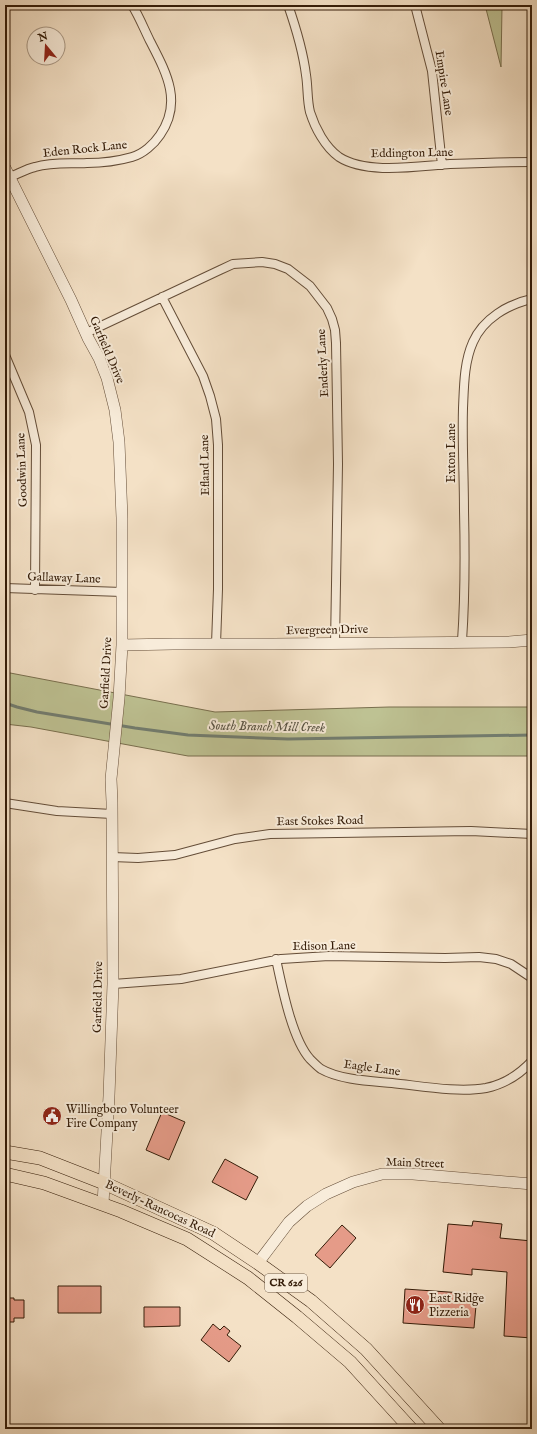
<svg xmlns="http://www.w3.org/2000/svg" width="537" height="1434" font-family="'IM FELL English',serif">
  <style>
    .green { fill: #bec293; stroke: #796f4e }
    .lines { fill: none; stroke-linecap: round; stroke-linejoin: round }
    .stream { stroke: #727d70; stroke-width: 3 }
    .building { fill: #e59b88; stroke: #341c08 }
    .minor-casing { stroke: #644d38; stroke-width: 10 }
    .tertiary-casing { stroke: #644d38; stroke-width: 12 }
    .primary-casing { stroke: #341c08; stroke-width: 14 }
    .minor { stroke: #f8ecda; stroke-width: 8 }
    .tertiary { stroke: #f8ecda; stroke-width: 11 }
    .primary { stroke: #f4e1c6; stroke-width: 13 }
    .labels { text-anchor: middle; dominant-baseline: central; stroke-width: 4; stroke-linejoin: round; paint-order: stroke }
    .shield { fill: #f8ecda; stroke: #6f5a47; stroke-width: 1 }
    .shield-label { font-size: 11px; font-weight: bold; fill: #341c08 }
    .street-label { font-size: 12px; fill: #341c08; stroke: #f8ecda }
    .poi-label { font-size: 12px; fill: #341c08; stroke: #f8ecda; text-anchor: start }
    .water-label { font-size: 13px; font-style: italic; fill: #585445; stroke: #f8ecda }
  </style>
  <rect width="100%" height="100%" fill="#f4e1c6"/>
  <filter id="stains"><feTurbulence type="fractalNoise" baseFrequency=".005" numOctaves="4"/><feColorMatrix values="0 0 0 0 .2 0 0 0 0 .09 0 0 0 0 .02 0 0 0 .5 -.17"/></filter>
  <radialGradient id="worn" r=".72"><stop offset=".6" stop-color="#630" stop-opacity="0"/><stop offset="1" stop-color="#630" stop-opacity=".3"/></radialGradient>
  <!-- green -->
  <path class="green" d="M485,5h17v2l-1,60z
    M5,672l210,40 174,-5h143v49h-344l-157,-29 -26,-3z"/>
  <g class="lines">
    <!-- stream -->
    <path class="stream" d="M5,703l12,4 20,5 98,16 53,7 100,4 244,-4"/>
  </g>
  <!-- building -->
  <path class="building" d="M162,1112l23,10 -16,38 -23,-10z
    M225,1159l33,18 -12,23 -34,-18z
    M473,1221l29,3 -2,14 32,3v97l-28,-2 3,-64 -35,-3v6l-29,-3 5,-48 24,2z
    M342,1225l14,13 -26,30 -15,-13z
    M58,1286h43v27h-43z
    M405,1289l72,5 -3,34 -71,-5z
    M5,1298h9v2h10v18h-10v4h-9z
    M144,1307h36v19l-36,1z
    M213,1324l7,6 4,-4 6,5 -3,4 14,11 -12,16 -28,-22z"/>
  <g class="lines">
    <!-- minor casing -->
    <g class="minor-casing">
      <path id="minor" d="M288,5c8,23 15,46 18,70 2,12 1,25 4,37 5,16 15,35 29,45 28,18 79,9 111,7 27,-1 55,-2 82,-2
        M415,5l17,66 10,94
        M10,177c8,-3 16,-8 25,-10 17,-5 34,-3 52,-4 14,0 31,-2 45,-6 11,-3 22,-13 28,-22 23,-33 6,-63 -10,-94 -6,-12 -11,-25 -18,-36
        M162,297l41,79 7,20 6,23 2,26v144l-2,55
        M86,333l134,-63 13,-6 29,-2 13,2 13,5 22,17 17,22 5,11 3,11 1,13 2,121 -3,180
        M5,355l24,57 7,33 -1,145
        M5,588l117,4
        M462,641c3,-43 3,-87 2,-130 0,-35 -2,-69 -1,-103 1,-22 1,-46 10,-66 10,-23 35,-38 59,-43
        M5,803l52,8 55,3
        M112,857l26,1 37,-3 60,-16 35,-5 201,-3 61,3
        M276,959c6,28 16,80 34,100 3,3 8,8 11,10 19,11 50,12 71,14 29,3 66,10 94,5 19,-4 33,-13 46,-27
        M113,984l68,-5 100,-20 48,-3 116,2 34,-1 17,2 15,5 21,14"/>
    </g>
    <!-- tertiary casing -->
    <g class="tertiary-casing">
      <path id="tertiary" d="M5,168l66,132 17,38 11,20 8,20 8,32 4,32 3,76v127l-3,53 -8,81 1,23 1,182 -4,112 -6,108
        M122,645l51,-1h100l236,-2 23,-2
        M258,1263l31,-41 18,-16 19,-12 27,-12 29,-8h31l119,10"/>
    </g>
    <!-- primary casing -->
    <g class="primary-casing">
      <path id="primary" d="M5,1152l35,6 64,25 109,50 45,30 53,38 55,48 73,80
        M5,1174l39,9 77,28 66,28 61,39 49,39 53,45 61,67"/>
    </g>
    <!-- minor -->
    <use href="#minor" class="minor"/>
    <!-- tertiary -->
    <use href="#tertiary" class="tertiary"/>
    <!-- primary -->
    <use href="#primary" class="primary"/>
  </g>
  <!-- icons -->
  <defs>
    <g id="civic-disc" transform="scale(1)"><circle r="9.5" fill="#8f2418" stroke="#f8ecda"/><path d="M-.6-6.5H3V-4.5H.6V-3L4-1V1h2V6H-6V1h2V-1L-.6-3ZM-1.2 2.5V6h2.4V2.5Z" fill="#fff"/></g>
    <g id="restaurant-disc" transform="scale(1)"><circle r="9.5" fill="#8f2418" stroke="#f8ecda"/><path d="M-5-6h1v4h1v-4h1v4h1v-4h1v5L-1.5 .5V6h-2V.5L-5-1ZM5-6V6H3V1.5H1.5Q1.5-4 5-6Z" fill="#fff"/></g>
  </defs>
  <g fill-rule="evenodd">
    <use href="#civic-disc" x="52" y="1116"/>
    <use href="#restaurant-disc" x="415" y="1305"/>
  </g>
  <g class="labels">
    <!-- shield labels -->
    <rect class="shield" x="265" y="1274" width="42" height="18" rx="3"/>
    <g class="shield-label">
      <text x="286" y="1283">CR 626</text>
    </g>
    <!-- street labels -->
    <g class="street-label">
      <text transform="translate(444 83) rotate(81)">Empire Lane</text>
      <text transform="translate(85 149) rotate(-6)">Eden Rock Lane</text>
      <text transform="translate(412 153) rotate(-1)">Eddington Lane</text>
      <text transform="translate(107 350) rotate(67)">Garfield Drive</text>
      <text transform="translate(323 363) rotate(-93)">Enderly Lane</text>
      <text transform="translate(451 453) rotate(-90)">Exton Lane</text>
      <text transform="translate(205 465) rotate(-91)">Efland Lane</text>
      <text transform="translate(22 470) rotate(-92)">Goodwin Lane</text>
      <text transform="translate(64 578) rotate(2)">Gallaway Lane</text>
      <text transform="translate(327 630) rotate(-1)">Evergreen Drive</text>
      <text transform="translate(106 673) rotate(-87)">Garfield Drive</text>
      <text transform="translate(320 821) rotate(-1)">East Stokes Road</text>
      <text transform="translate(324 946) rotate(-1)">Edison Lane</text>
      <text transform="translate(98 997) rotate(-89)">Garfield Drive</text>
      <text transform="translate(372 1068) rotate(8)">Eagle Lane</text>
      <text transform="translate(415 1163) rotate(2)">Main Street</text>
      <text transform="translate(160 1209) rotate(25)">Beverly-Rancocas Road</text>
    </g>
    <!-- poi labels -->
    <g class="poi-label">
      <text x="66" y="1109">Willingboro Volunteer<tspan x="66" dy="14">Fire Company</tspan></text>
      <text x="429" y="1298">East Ridge<tspan x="429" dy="14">Pizzeria</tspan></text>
    </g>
    <!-- water labels -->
    <g class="water-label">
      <text transform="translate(267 727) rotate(1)">South Branch Mill Creek</text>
    </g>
  </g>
  <!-- margin -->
  <rect width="537" height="1434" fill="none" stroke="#f4e1c6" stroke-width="20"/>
  <rect x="6" y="6" width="525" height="1422" fill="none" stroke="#341c08" stroke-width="2"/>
  <rect x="10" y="10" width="517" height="1414" fill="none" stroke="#341c08"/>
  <!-- north arrow -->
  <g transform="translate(46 46) rotate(342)"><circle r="19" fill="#f8ecda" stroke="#aa9986"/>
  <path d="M0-3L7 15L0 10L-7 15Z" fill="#8f2418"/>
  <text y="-6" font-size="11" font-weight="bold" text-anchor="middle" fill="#341c08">N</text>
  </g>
  <rect width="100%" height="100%" filter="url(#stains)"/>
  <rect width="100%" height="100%" fill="url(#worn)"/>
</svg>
